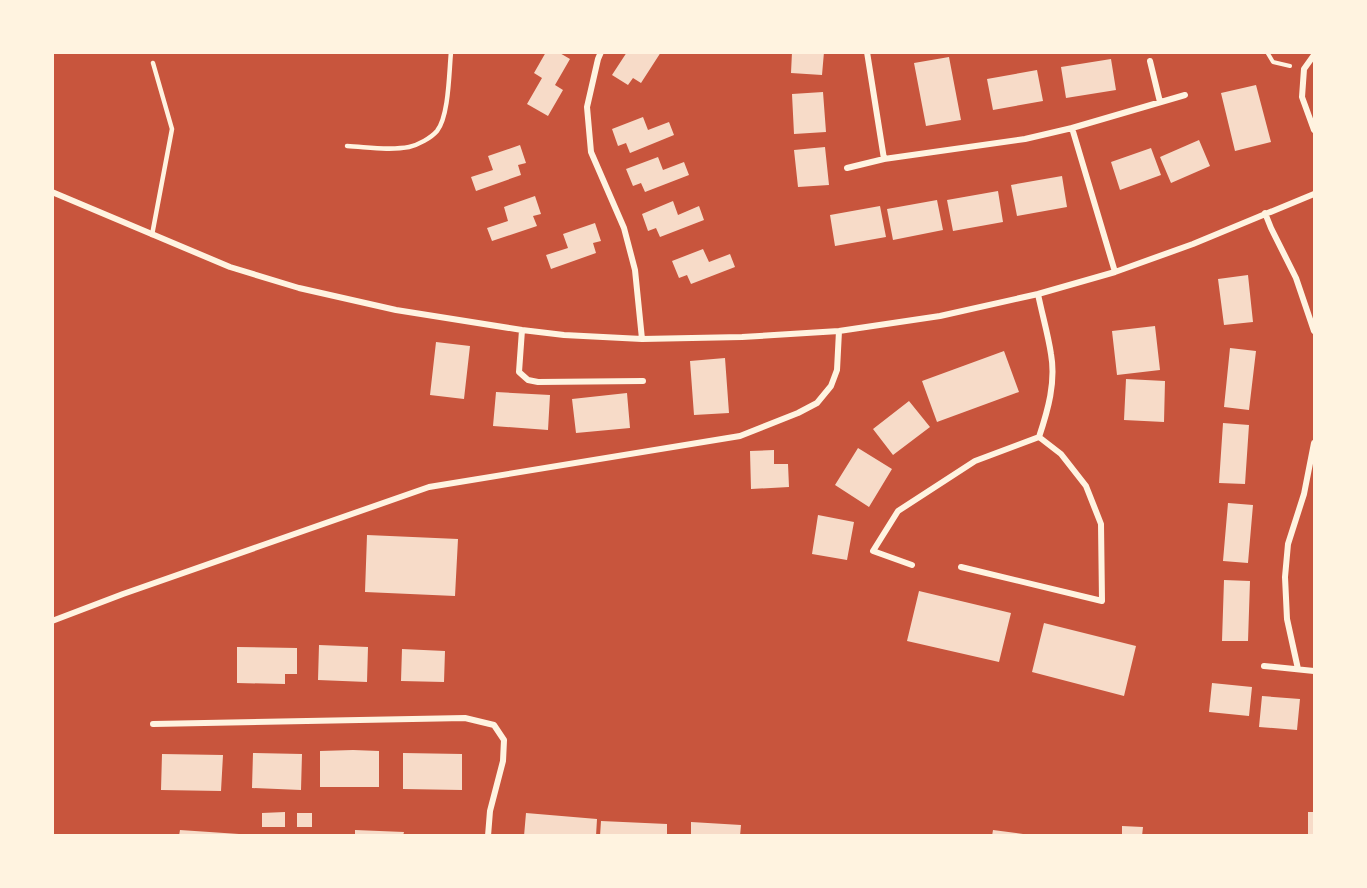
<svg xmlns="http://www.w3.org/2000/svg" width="1367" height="888" font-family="'Fira Sans Condensed',sans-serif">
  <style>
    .building { fill: #f7dbc8 }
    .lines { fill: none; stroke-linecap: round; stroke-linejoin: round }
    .path { stroke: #fff3e0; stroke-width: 4 }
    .service { stroke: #fff3e0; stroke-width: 4.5 }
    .minor { stroke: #fff3e0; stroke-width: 6 }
  </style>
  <rect width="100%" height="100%" fill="#c8553d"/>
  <!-- building -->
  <path class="building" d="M546,52h12l12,7 -15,26 8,5 -15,26 -21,-12 15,-26 -8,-5z
    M627,52h13l3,2 1,-2h17l-20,31 -8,-5 -5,7 -16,-10z
    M792,52h32l-2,23 -31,-2z
    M949,57l12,63 -35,6 -12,-63z
    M1111,59l5,31 -50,8 -5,-31z
    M1037,70l6,31 -50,9 -6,-31z
    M1256,85l15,57 -36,9 -14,-58z
    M823,92l3,40 -32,2 -2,-40z
    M643,117l5,13 21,-8 5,13 -44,18 -4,-10 -8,3 -6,-17z
    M1199,140l11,26 -39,17 -11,-26z
    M520,145l6,18 -8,2 3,10 -45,16 -5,-14 22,-7 -5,-14z
    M825,147l4,38 -31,2 -4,-37z
    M1151,148l10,27 -41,15 -9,-28z
    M658,157l5,13 21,-8 5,13 -44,17 -4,-9 -8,3 -7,-17z
    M1062,176l5,31 -50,9 -6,-31z
    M998,191l5,31 -50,9 -6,-31z
    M535,196l6,18 -8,2 4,10 -45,15 -5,-13 21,-7 -4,-14z
    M937,200l6,30 -50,10 -6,-31z
    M673,201l5,14 21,-9 5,14 -44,17 -4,-9 -8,3 -6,-17z
    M880,206l6,31 -51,9 -5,-31z
    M595,223l6,18 -8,2 3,10 -45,16 -5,-14 22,-7 -5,-14z
    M703,249l6,13 21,-8 5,13 -44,17 -4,-9 -8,3 -7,-17z
    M1248,275l5,47 -29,3 -6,-46z
    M1155,326l5,44 -43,5 -5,-44z
    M436,342l34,4 -6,53 -34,-4z
    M1230,348l26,3 -7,59 -25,-3z
    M1004,351l15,41 -82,30 -15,-41z
    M725,358l4,55 -35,2 -4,-54z
    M1126,379l39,2 -1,41 -40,-2z
    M496,392l54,3 -2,35 -55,-4z
    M627,393l3,35 -54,5 -4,-34z
    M909,401l21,26 -37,28 -20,-26z
    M1223,423l26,2 -4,59 -26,-1z
    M858,448l34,21 -23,38 -34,-22z
    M774,450v14h14l1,23 -38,2 -1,-38z
    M1228,503l25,2 -5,58 -25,-2z
    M818,515l36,7 -7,38 -35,-6z
    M367,535l91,4 -3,57 -90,-4z
    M1224,580l26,1 -2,60h-26z
    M919,591l92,22 -12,49 -92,-21z
    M1044,623l92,23 -12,50 -92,-24z
    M319,645l49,2 -1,35 -49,-2z
    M237,647l60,1v26h-12v10l-48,-1z
    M402,649l43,2 -1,31 -43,-1z
    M1212,683l40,4 -3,29 -40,-4z
    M1262,696l38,3 -3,31 -38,-3z
    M353,750l26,1v36h-59v-36z
    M253,753l49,1 -1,36 -49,-2z
    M403,753l59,1v36l-59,-1z
    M162,754l61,1 -2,36 -60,-1z
    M285,812v15h-23v-14z
    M1308,812h6v24h-6z
    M297,813h15v14h-15z
    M526,813l71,6 -1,17h-72z
    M601,821l66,3v12h-67z
    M691,822l50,3 -1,11h-49z
    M1122,826l21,1 -1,9h-20z
    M180,830l59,4v2h-60z
    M355,830l49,2 -1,4h-48z
    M993,830l30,4v2h-31z"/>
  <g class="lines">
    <!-- path -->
    <path class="path" d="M1267,52l6,10 17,4"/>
    <!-- service -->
    <path class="service" d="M347,146c20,1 42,5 62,1 9,-2 22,-9 28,-16 12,-15 12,-59 14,-79
      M152,235l20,-106 -19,-66"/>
    <!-- minor -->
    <path class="minor" d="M601,52l-3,7 -11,48 4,45 33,76 11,42 7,69
      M867,52l17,107 141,-20 47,-11 43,144
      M1314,55l-10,14 -2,28 12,33
      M1150,61l10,41
      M1072,128l113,-33
      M847,168l37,-9
      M52,192l178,75 69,21 97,22 126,20 42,5 78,4 100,-2 97,-6 101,-15 98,-22 77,-22 78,-28 121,-50
      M1265,213l6,15 25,50 18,53
      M522,330l-3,42 9,8 10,2 105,-1
      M912,565l-39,-14 25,-40 77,-50 64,-24
      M961,567l141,34 -1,-77 -15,-38 -25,-32 -22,-17c9,-27 17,-55 12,-83 -3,-20 -9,-40 -13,-60
      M52,621l71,-27 306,-107 311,-51 58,-23 19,-10 14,-17 6,-16 2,-39
      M1264,666l50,5
      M1298,669l-11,-50 -2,-42 3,-33 16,-50 10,-51
      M153,724l312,-6 29,7 10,15 -1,21 -13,50 -2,25"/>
  </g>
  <!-- border -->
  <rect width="1367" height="888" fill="none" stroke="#fff3e0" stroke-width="108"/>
</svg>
